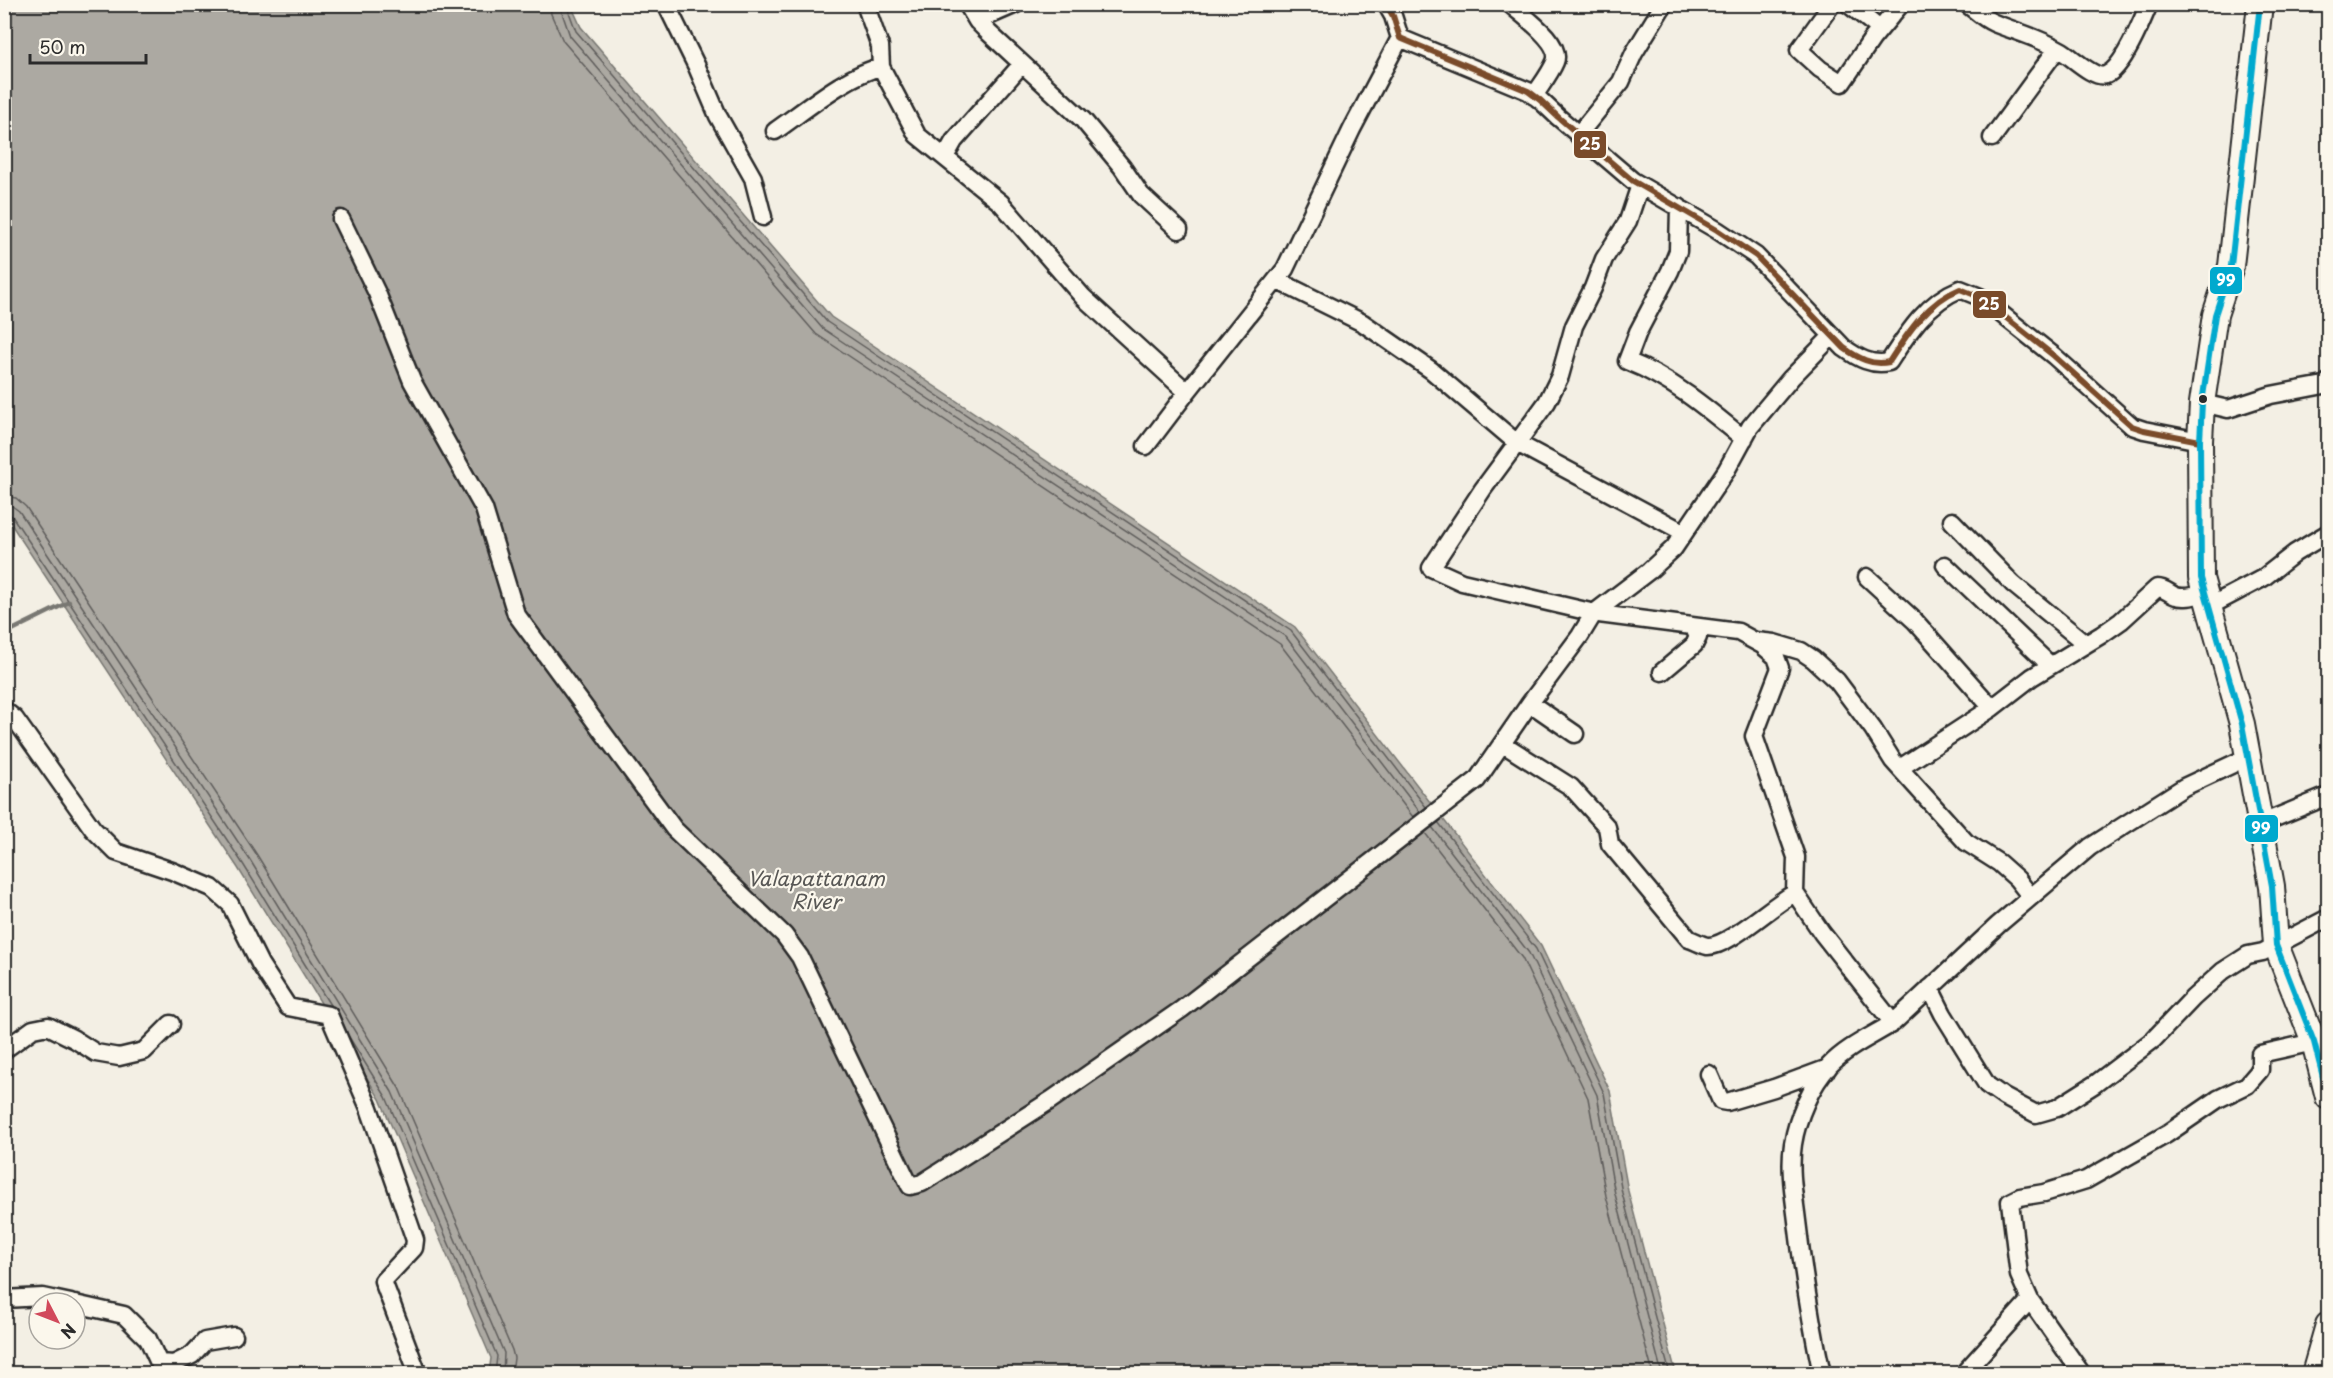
<svg xmlns="http://www.w3.org/2000/svg" width="2333" height="1378" font-family="'Playpen Sans',sans-serif">
  <style>
    .water { fill: #aca9a2; stroke: #787772; stroke-width: 1.5 }
    .lines { fill: none; stroke-linecap: round; stroke-linejoin: round }
    .shore { stroke: #5f5d5b; stroke-width: 1.5 }
    .stream { stroke: #787772; stroke-width: 4.5 }
    .minor-casing { stroke: #2b2b2b; stroke-width: 21 }
    .secondary-casing { stroke: #2b2b2b; stroke-width: 28 }
    .minor { stroke: #fbf7ec; stroke-width: 16 }
    .secondary { stroke: #fbf7ec; stroke-width: 24 }
    .bus-1-casing { stroke: #fbf7ec; stroke-width: 10 }
    .bus-2-casing { stroke: #fbf7ec; stroke-width: 10 }
    .bus-1 { stroke: #7a4b2a; stroke-width: 6 }
    .bus-2 { stroke: #00a9ce; stroke-width: 6 }
    .bus-dot { fill: #2b2b2b; stroke: #fbf7ec; stroke-width: 2 }
    .labels { text-anchor: middle; dominant-baseline: central; stroke-width: 4.5; stroke-linejoin: round; paint-order: stroke }
    .water-label { font-size: 20px; font-style: italic; fill: #585755; stroke: #fbf7ec }
    .line-badge { stroke: #fbf7ec; stroke-width: 2 }
    .badge-label { font-size: 16px; text-anchor: middle; font-weight: bold; fill: #fff }
  </style>
  <rect width="100%" height="100%" fill="#f3efe4"/>
  <filter id="ink" filterUnits="userSpaceOnUse"><feTurbulence type="fractalNoise" baseFrequency=".0167" numOctaves="2"/><feDisplacementMap in="SourceGraphic" scale="12" xChannelSelector="R" yChannelSelector="G"/><feConvolveMatrix kernelMatrix="1 2 1 2 8 2 1 2 1" color-interpolation-filters="sRGB"/></filter>
  <g filter="url(#ink)">
    <!-- water -->
    <path class="water" d="M4,5h567l10,22 250,290 464,310 246,319 69,145 18,100 48,182h-1187l2,-15 -111,-259 -142,-231 -233,-353z"/>
    <g class="lines">
      <!-- shore -->
      <path class="shore" d="M550,4l1,10 12,27 253,293 464,310 133,173
        M559,4l11,32 252,292 464,309 134,175
        M566,4l10,27 251,291 464,309 135,176
        M4,496l12,2 10,9 231,348 142,233 113,262 2,8 -2,16
        M4,505l8,1 7,5 231,349 142,232 112,261 -1,21
        M4,512l8,4 231,348 87,141
        M1438,822l98,127 68,144 18,100 48,181
        M1432,827l97,126 68,142 18,99 47,180
        M1425,833l97,125 66,140 18,98 47,178
        M349,1037l37,60 111,259 -2,18"/>
      <!-- stream -->
      <path class="stream" d="M4,634l65,-32"/>
      <!-- minor casing -->
      <g class="minor-casing">
        <path id="minor" d="M666,4l31,63 21,49 35,62 10,39
          M865,4l15,42 1,21 36,68 84,68 82,94 104,95 98,-123 67,-140 48,-91
          M967,4l10,17 12,12 94,87 39,47 19,28 38,35
          M1386,4l7,12 7,22 128,53 12,9 18,17 75,64 84,49 39,26 88,92c14,10 28,18 45,14 18,-28 38,-60 71,-73l20,8 74,59 78,70 12,4 56,11
          M1510,4c13,12 53,39 45,58 -5,12 -14,23 -21,34
          M1832,4l-33,46 21,19 22,14 30,-44 29,-35
          M1848,4l32,25
          M1967,4c8,6 17,15 27,19 23,9 46,15 68,28 10,6 32,28 44,24 17,-7 36,-54 43,-71
          M977,21l39,-17
          M775,131c29,-20 73,-57 106,-64
          M1578,135l43,-53 13,-29 30,-49
          M1992,138l65,-89
          M945,157l9,-16 68,-77
          M1679,207l-1,44 -8,20 -32,61 -11,29c44,17 81,48 117,78
          M341,219l36,74 35,88 72,128 32,105 158,215 110,106 16,22 110,229 12,-3 129,-83 131,-91 295,-229 53,-77 50,-67 14,-23 55,-42 25,-23 52,-77 24,-44 41,-49 41,-42
          M1276,280l87,43 68,47 86,73 30,-41 13,-26 14,-50 19,-38 11,-29 24,-38 12,-36
          M2202,403l26,6 43,-14 53,-10 4,-3
          M1146,446l41,-54
          M1952,521l61,63 73,60
          M1683,532l-166,-89 -34,46 -52,79 31,14 137,32 139,18 24,13 14,12 4,11 -26,68 42,121 -1,36 27,40 71,90c-21,13 -46,24 -64,43 -18,19 -32,52 -36,78 -4,25 1,52 4,77 6,52 14,102 25,153
          M1945,565l105,100
          M1867,577l48,44 77,87
          M2210,606l53,-28 32,-25 33,-20
          M1756,641l18,2 27,8 12,8 24,22 36,48 20,32 73,81 33,21 18,16 14,18
          M1662,672l32,-27 4,-8 -5,-11
          M1530,703l45,31
          M4,710l11,9 78,110 23,23 56,19 40,17 18,16 30,60 28,43 41,8 40,93 46,132 -1,8 -31,33 35,93
          M1503,744l68,43 36,40 3,17 79,95c6,2 13,6 18,7 21,2 67,-43 88,-53
          M1900,768l92,-60 40,-31 69,-42 20,-14 36,-33c9,0 12,6 19,8 9,3 21,-1 30,-3
          M2260,824l68,-28
          M1930,988l13,26 44,71 17,12 32,17 21,-6 38,-24 58,-44 40,-42 30,-27 25,-16 15,-3 65,-34
          M1893,1023l105,-98 92,-78 94,-60 64,-30
          M4,1050l29,-21 15,-3 26,13 22,14 23,4 25,-6 27,-27
          M1709,1074l12,27 6,1 47,-14 54,-20
          M4,1299l39,-2 28,6
          M2030,1300l52,74
          M75,1304l49,11 24,24 16,35
          M159,1363l15,1 18,-9 13,-14 29,-5
          M1963,1374l67,-74 -11,-25 -9,-73 10,-5 24,-4 42,-13 81,-46 51,-35 29,-14 13,-15v-16l54,-12"/>
      </g>
      <!-- secondary casing -->
      <g class="secondary-casing">
        <path id="secondary" d="M2260,4l-29,262 -16,49 -13,88 -2,38 1,137 41,146 30,162 4,59 38,97 14,55
          M2314,1374l14,-49"/>
      </g>
      <!-- minor -->
      <use href="#minor" class="minor"/>
      <!-- secondary -->
      <use href="#secondary" class="secondary"/>
      <!-- bus-1 casing -->
      <g class="bus-1-casing">
        <path id="bus-1" d="M1386,4l7,12 7,22 128,53 12,9 18,17 75,64 84,49 39,26 88,92c14,10 28,18 45,14 18,-28 38,-60 71,-73l20,8 74,59 78,70 12,4 56,11"/>
      </g>
      <!-- bus-2 casing -->
      <g class="bus-2-casing">
        <path id="bus-2" d="M2260,4l-29,262 -16,49 -13,88 -2,38 1,137 41,146 30,162 4,59 38,97 14,55"/>
      </g>
      <!-- bus-1 -->
      <use href="#bus-1" class="bus-1"/>
      <!-- bus-2 -->
      <use href="#bus-2" class="bus-2"/>
    </g>
  </g>
  <!-- markers -->
  <circle class="bus-dot" cx="2203" cy="399" r="5"/>
  <g class="labels">
    <!-- water labels -->
    <g class="water-label">
      <text x="816" y="878">Valapattanam<tspan x="816" dy="23">River</tspan></text>
    </g>
  </g>
  <g class="line-badge">
    <rect x="1573" y="130" width="34" height="29" rx="6" fill="#7a4b2a"/>
    <rect x="2209" y="266" width="34" height="29" rx="6" fill="#00a9ce"/>
    <rect x="1972" y="290" width="35" height="29" rx="6" fill="#7a4b2a"/>
    <rect x="2244" y="814" width="35" height="29" rx="6" fill="#00a9ce"/>
  </g>
  <g class="badge-label">
    <text x="1590" y="150">25</text>
    <text x="2226" y="286">99</text>
    <text x="1989" y="310">25</text>
    <text x="2261" y="834">99</text>
  </g>
  <!-- margin -->
  <rect width="2333" height="1378" fill="none" stroke="#fbf7ec" stroke-width="24"/>
  <rect x="12" y="12" width="2309" height="1354" fill="none" stroke="#2b2b2b" stroke-width="2" filter="url(#ink)"/>
  <!-- north arrow -->
  <g transform="translate(57 1321) rotate(132)"><circle r="28" fill="#fbf7ec" stroke="#a8a59f" stroke-width="1.5"/>
  <path d="M0-4.5L10 22L0 15L-10 22Z" fill="#d1495b"/>
  <text y="-9" font-size="16" font-weight="bold" text-anchor="middle" fill="#2b2b2b">N</text>
  </g>
  <!-- scale -->
  <path d="M30 54v9h116v-9" fill="none" stroke="#2b2b2b" stroke-width="3"/>
  <text x="39" y="54" font-size="18" fill="#2b2b2b" stroke="#fbf7ec" stroke-width="4.5" paint-order="stroke">50 m</text>
</svg>
